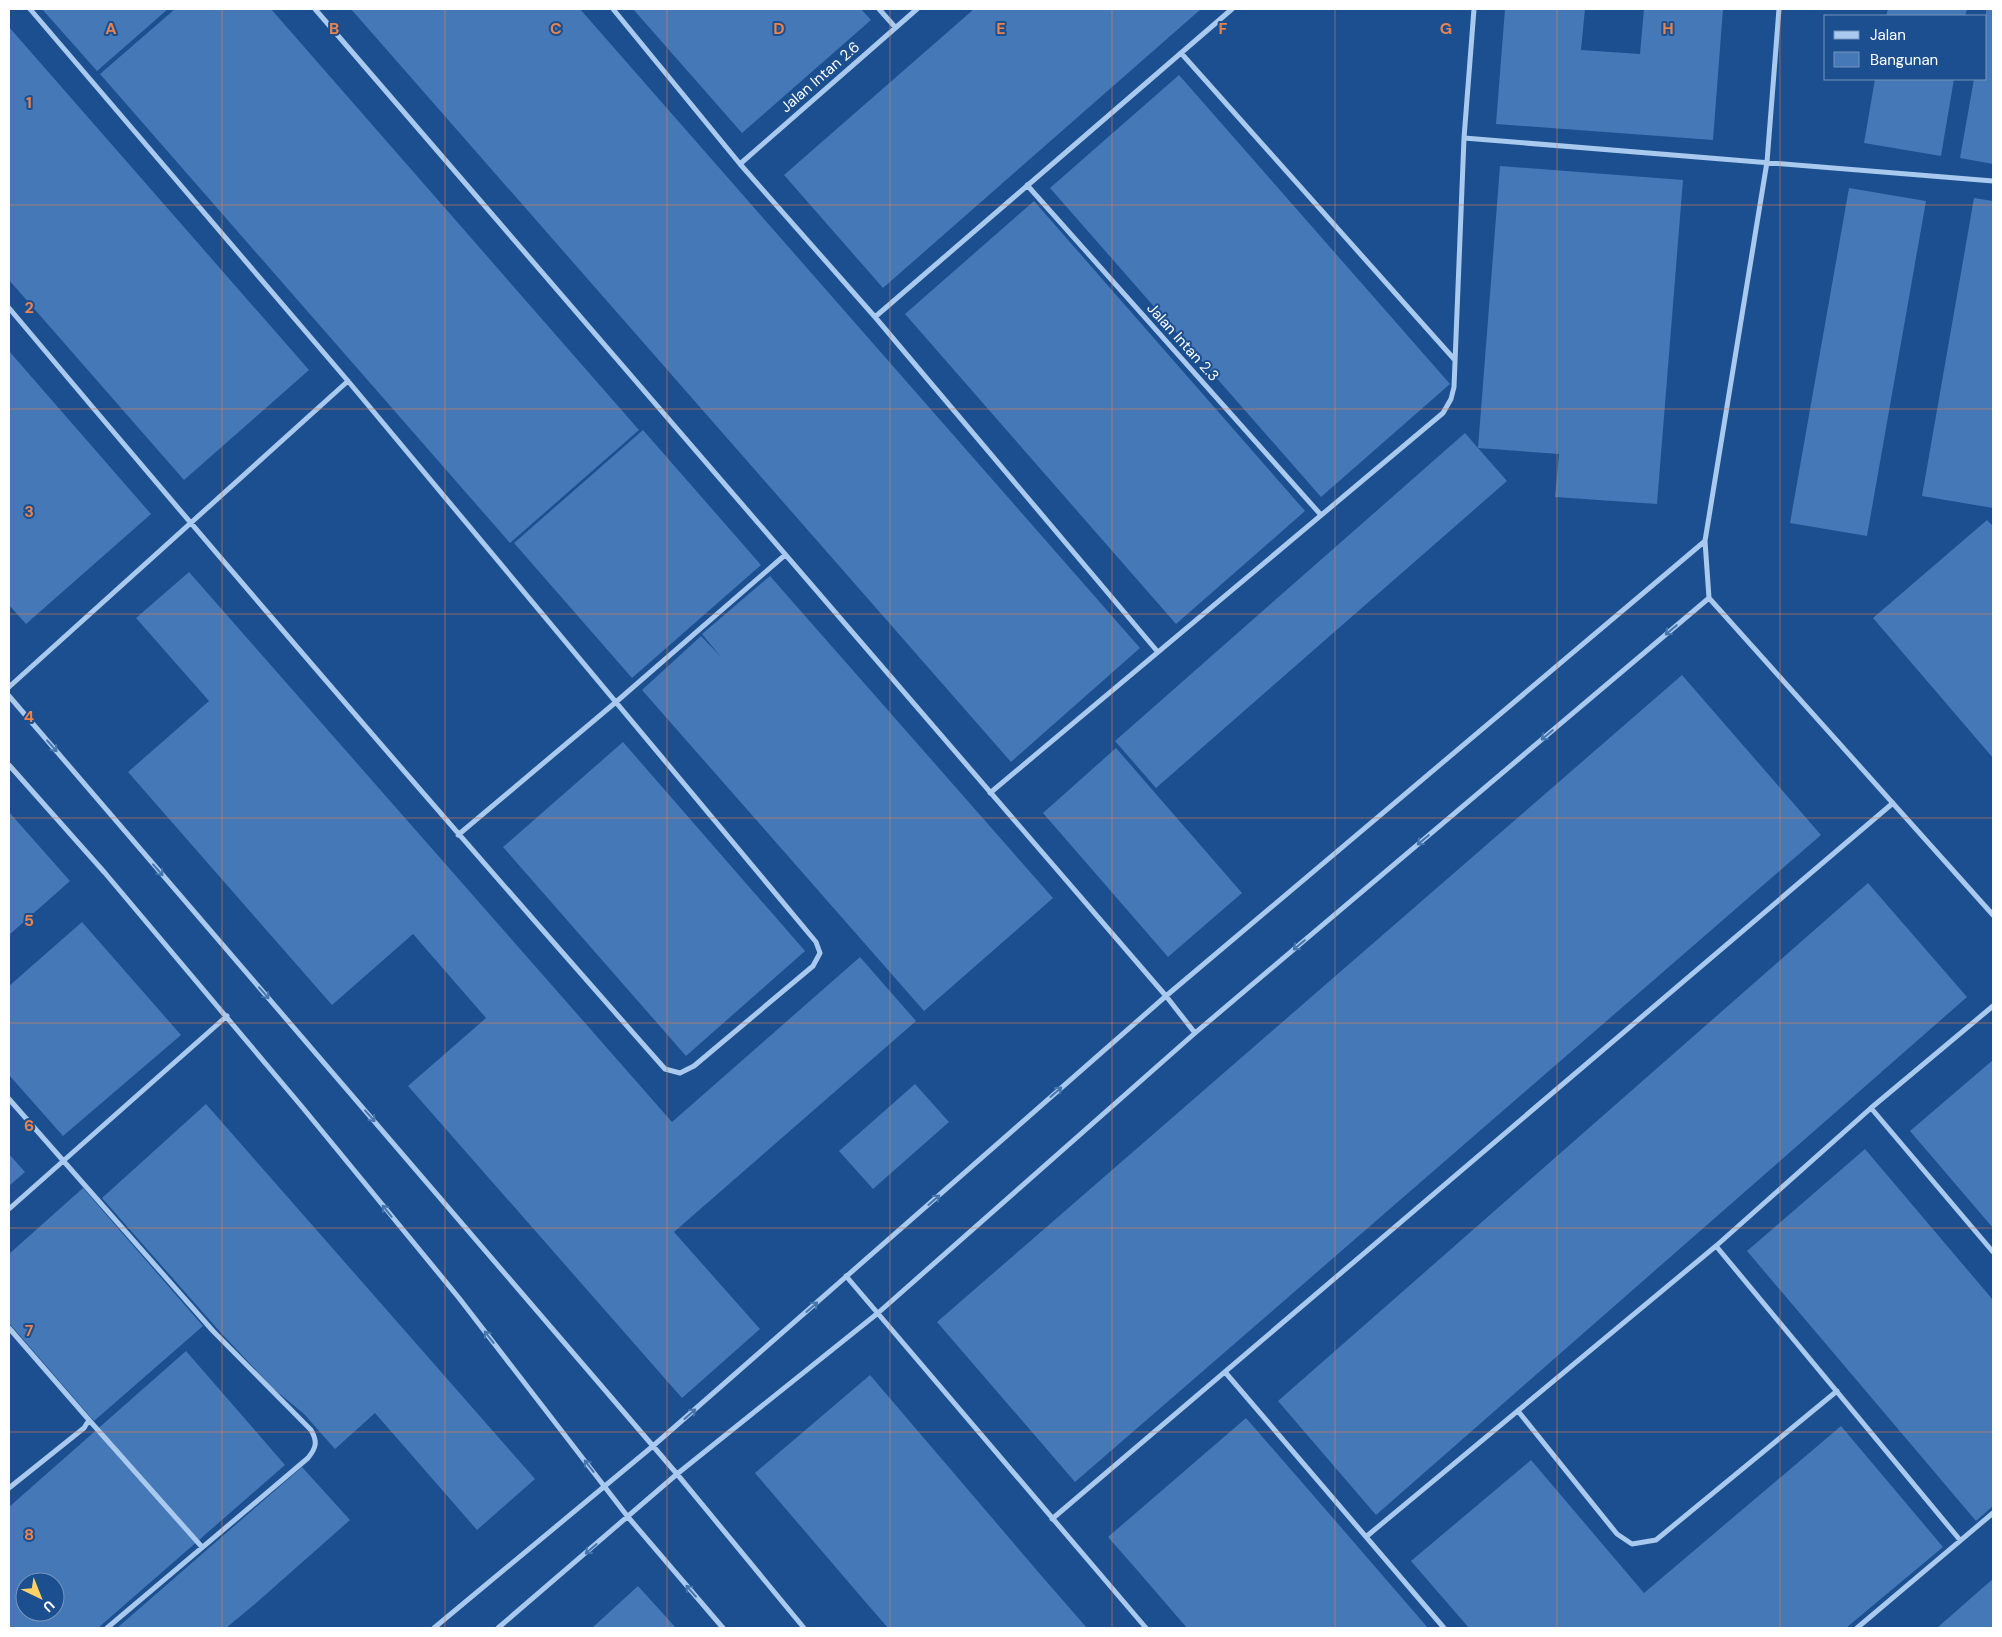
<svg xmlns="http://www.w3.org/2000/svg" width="2002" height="1637" font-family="'DM Sans',sans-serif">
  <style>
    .building { fill: #4478b7; fill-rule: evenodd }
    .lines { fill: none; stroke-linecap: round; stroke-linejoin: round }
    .minor { stroke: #a9c9ee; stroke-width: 5 }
    .oneway { stroke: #4674ac }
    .grid { fill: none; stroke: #ee8249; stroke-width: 1; stroke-opacity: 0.55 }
    .labels { text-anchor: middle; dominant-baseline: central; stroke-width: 4; stroke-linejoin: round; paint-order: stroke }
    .street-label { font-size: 15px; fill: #fff; stroke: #1b4f8f }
    .grid-label { font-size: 16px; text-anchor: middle; font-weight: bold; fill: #ee8249; stroke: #1b4f8f; stroke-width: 4; stroke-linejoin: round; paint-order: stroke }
  </style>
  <rect width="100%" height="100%" fill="#1b4f8f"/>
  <!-- building -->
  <path class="building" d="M42,9h126l-71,62z
    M175,9h96l368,421 -129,113 -410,-469z
    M351,9h229l560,639 -129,114z
    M633,9h228l10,11 -129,113z
    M974,9h227l-318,279 -99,-113z
    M1505,9h80l-4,41 59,4 4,-45h79l-10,131 -217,-16z
    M1888,9h79l-2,7h-79z
    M1986,9h7v155l-33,-6 14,-79h12z
    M9,27l300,343 -125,110 -175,-200z
    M1179,75l271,309 -129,113 -271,-309z
    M1875,79h79l-13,77 -77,-13z
    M1500,166l183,14 -26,324 -102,-7 4,-43 -81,-6 29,33 -351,307 -41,-47 350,-308 13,15z
    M1849,188l77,13 -59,335 -77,-13z
    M1974,198l19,3v307l-71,-12z
    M1034,201l271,310 -129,113 -271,-310z
    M9,351l142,163 -125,110 -17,-19z
    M643,430l118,135 -129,113 -118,-135z
    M1987,520l6,6v232l-120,-140z
    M189,572l483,550 188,-165 56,64 -242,211 86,97 -78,69 -274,-312 78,-68 -73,-84 -81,71 -204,-233 81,-71 -73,-83z
    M770,576l283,322 -129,113 -282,-321 59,-54 20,21 -19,-23z
    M1682,675l139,160 -746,647 -138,-160z
    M623,742l182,209 -119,105 -183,-209z
    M1116,748l126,145 -74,64 -125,-144z
    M9,812l61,69 -61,54z
    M1868,883l99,114 -591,518 -98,-114z
    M82,922l99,113 -118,101 -54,-61v-89z
    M1993,1060v168l-83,-97z
    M915,1084l34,38 -76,67 -34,-38z
    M206,1104l329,375 -58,51 -102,-117 -40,36 -31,-35 -30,-25 -53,-56 -119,-135z
    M1865,1149l128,151v206l-17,15 -229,-270z
    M9,1154l16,18 -16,14z
    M83,1188l120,138 -109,95 -85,-98v-69z
    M186,1351l99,114 -187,163h-89v-121zM25,1582h30v30h-30z
    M870,1375l176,206 41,47h-199l-26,-30 -107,-125z
    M1246,1418l93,107 89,103h-241l-50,-58 -29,-33z
    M1841,1426l102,121 -97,81h-377l-58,-67 120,-101 113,133z
    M302,1467l48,53 -95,84 -29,24h-109z
    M1993,1579v49h-56l42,-37z
    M638,1586l38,42h-84z"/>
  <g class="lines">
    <!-- minor -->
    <path class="minor" d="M315,9l851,987 29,37
      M613,9l127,155 135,153 282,334
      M879,9l16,18
      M1779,9l-12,153 -62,379 4,57 284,317
      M1181,53l273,306
      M1464,138l529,43
      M740,164l177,-155
      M1027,185l294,330
      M9,308c215,256 434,510 656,761l15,4 14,-7 119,-100 7,-13 -4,-11 -468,-561 -318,-372
      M875,317l357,-308
      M9,687l339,-306
      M9,696l668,778 127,154
      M9,765l96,108 198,235 156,190 169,219 95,111
      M990,793l453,-380 8,-14 3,-12 10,-249 10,-129
      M458,835l158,-133 169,-147
      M9,1099l204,232 98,99c7,12 5,18 -3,28l-201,170
      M1871,1108l122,144
      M9,1209l218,-193
      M1716,1246l244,294
      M846,1276l300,352
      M9,1328l80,92 -5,8 -75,60
      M1225,1372l219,256
      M1518,1411l99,123 15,10 24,-4 181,-149
      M89,1420l113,127
      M1052,1519l841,-716
      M1367,1536l349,-290 155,-138 122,-102
      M434,1628l219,-182 513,-450 539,-455
      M498,1628l179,-154 201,-161 317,-280 514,-435
      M1857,1628l136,-115"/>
  </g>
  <!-- one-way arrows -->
  <defs><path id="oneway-shaft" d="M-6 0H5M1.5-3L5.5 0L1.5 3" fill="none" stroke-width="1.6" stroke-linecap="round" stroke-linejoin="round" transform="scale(1.25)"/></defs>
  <g class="oneway">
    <use href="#oneway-shaft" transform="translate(1671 630) rotate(140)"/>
    <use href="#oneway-shaft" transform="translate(1547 735) rotate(140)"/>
    <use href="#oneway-shaft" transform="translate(52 746) rotate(49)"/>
    <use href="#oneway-shaft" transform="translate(1423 840) rotate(140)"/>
    <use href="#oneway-shaft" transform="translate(158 870) rotate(49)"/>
    <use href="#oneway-shaft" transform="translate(1299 945) rotate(140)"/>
    <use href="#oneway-shaft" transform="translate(264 993) rotate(49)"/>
    <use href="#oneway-shaft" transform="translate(1056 1092) rotate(-41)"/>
    <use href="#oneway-shaft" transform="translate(370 1116) rotate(49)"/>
    <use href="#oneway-shaft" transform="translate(934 1200) rotate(-41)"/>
    <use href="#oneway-shaft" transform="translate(387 1211) rotate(-129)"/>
    <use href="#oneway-shaft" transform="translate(812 1307) rotate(-41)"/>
    <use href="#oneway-shaft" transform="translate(489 1337) rotate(-128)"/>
    <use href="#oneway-shaft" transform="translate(690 1414) rotate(-41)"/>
    <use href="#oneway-shaft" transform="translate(589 1466) rotate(-128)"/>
    <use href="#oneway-shaft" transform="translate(591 1549) rotate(139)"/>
    <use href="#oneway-shaft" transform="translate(691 1591) rotate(-131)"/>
  </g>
  <!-- grid -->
  <path class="grid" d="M222,9v1619M445,9v1619M667,9v1619M890,9v1619M1112,9v1619M1335,9v1619M1557,9v1619M1780,9v1619M9,205h1984M9,409h1984M9,614h1984M9,818h1984M9,1023h1984M9,1228h1984M9,1432h1984"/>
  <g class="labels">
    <!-- street labels -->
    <g class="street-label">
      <text transform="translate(820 77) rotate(-41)">Jalan Intan 2.6</text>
      <text transform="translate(1183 342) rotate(48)">Jalan Intan 2.3</text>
    </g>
  </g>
  <g class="grid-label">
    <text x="111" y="34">A</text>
    <text x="334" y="34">B</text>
    <text x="556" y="34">C</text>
    <text x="779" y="34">D</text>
    <text x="1001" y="34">E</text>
    <text x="1223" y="34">F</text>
    <text x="1446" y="34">G</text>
    <text x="1668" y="34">H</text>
    <text x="29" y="108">1</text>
    <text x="29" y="313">2</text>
    <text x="29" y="517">3</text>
    <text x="29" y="722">4</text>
    <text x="29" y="926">5</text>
    <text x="29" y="1131">6</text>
    <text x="29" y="1336">7</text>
    <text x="29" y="1540">8</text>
  </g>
  <!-- border -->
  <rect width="2002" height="1637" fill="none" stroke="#ffffff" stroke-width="20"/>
  <!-- legend -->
  <rect x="1824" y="15" width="162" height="65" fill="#1b4f8f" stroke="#7695bc"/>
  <rect x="1834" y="31" width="25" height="8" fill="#a9c9ee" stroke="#7695bc"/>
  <text x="1870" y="40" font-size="15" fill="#ffffff">Jalan</text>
  <rect x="1834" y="52" width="25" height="15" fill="#4478b7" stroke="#7695bc"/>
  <text x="1870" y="65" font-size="15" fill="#ffffff">Bangunan</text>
  <!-- north arrow -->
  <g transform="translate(40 1597) rotate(137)"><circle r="24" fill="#1b4f8f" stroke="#7695bc"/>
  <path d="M0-4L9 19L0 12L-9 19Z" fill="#ffd166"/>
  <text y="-8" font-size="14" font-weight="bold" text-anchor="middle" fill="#ffffff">U</text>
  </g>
</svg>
